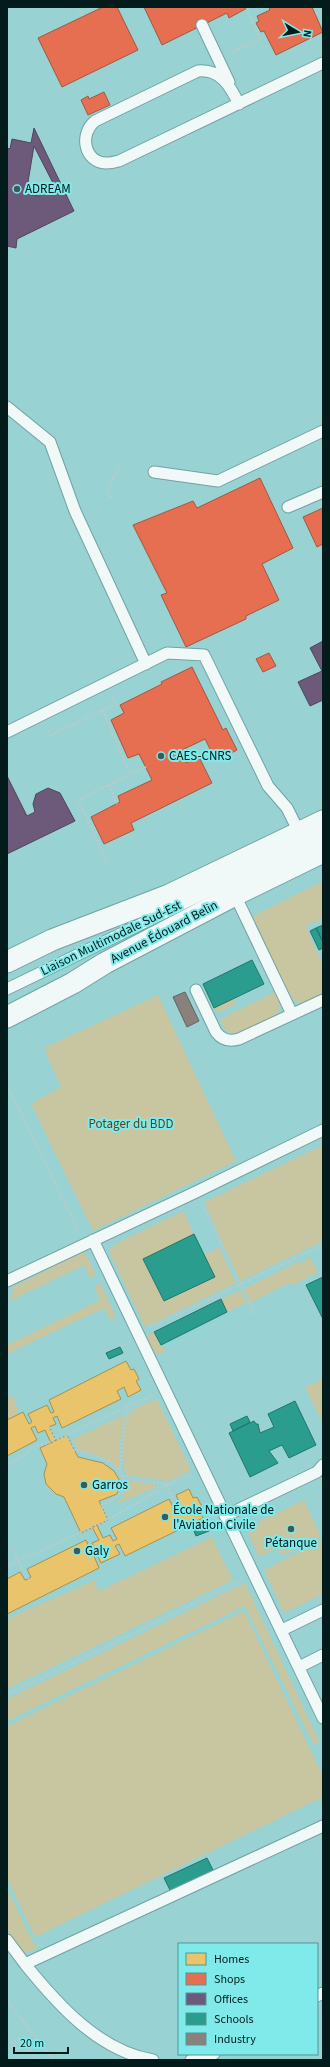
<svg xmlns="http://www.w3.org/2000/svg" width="330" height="2067" font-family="'Source Sans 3',sans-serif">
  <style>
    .green { fill: #c7c6a1 }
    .homes { fill: #e9c46a; stroke: #a49152 }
    .shops { fill: #e76f51; stroke: #a35641 }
    .offices { fill: #6d597a; stroke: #4e465e; fill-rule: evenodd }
    .schools { fill: #2a9d8f; stroke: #1f766c }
    .industry { fill: #8a817c; stroke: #62625f }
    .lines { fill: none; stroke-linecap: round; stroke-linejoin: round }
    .lane-casing { stroke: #72a2a2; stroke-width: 13 }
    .street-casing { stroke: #72a2a2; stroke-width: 23 }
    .path { stroke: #bacbcb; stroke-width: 2.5; stroke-dasharray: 2 2; stroke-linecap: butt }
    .lane { stroke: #f0f8f8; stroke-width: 11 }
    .street { stroke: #f0f8f8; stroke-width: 21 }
    .poi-dot { fill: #385b5b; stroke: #80eaea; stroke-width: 1.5 }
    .labels { text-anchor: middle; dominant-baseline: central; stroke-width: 4; stroke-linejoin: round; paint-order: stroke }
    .poi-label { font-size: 13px; fill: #041b1b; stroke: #80eaea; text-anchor: start }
    .street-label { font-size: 13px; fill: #041b1b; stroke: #80eaea }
    .park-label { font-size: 13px; fill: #5c4219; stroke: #80eaea }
  </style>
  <rect width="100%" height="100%" fill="#98d2d2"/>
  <!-- green -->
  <path class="green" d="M323,881v38l-17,7 17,41v28c-8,3 -18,10 -26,7 -10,-4 -38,-73 -44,-86z
    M275,992c4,9 8,16 0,23 -10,6 -39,25 -49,15 -3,-3 -5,-7 -6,-11z
    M158,995l78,166 -143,70 -62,-127 30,-17 -17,-39z
    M234,998l2,6 -19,9 -3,-5z
    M323,1145v96l-83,40 -36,-79z
    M183,1211l11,23 -51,25 21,42 50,-24 -10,-22 15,-8 17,36 -91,44 -35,-73v-5l7,-6z
    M84,1253l2,1 10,21 -6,3 -6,-13 -74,36 3,-14 65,-33z
    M310,1257l8,15 -21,11 -12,2 -35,18 -6,-14 56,-28 2,3z
    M100,1283l16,34 -6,3 -6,-12 -97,46v-9l93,-45 -6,-13z
    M241,1290l5,13 -19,9 -6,-13z
    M154,1332l11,19 -1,2 -10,1 -10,-18z
    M323,1379v37l-3,2 -15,-31z
    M13,1395l6,19 -12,6v-22z
    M157,1399l34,71 -22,11 -42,-6c-8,-6 -4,-53 2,-61 6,-8 20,-11 28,-15z
    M126,1414l-6,27v30c-9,-13 -28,-18 -42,-21l-5,-11z
    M128,1480l27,4 2,3 -44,19 9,-7z
    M304,1500l17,37 -39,19 -5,-8 -18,9 -13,-29z
    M212,1537l21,43 -226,109v-69l2,-2 81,-36 3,-4 6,13z
    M323,1540v54l-39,19 -20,-43z
    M245,1583l74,158 -5,4 -69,-139 -238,115v-22z
    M244,1611l79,165v21l-288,140 -28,-59v-152z
    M7,1889l27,55 4,3 -4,3 -10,3 -17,-23z"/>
  <!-- homes -->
  <path class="homes" d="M126,1361l5,9 3,-1 5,10 -3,2 5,9 -13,7 -4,-10 -7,4 4,8 -59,29 -5,-12 -4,2 3,6 -7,3 7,13 -5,3 -6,-13 -7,3 -3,-7 -4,2 6,12 -30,16v-36l16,-8 6,12 3,-2 -4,-8 19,-9 4,8 3,-1 -5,-12z
    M67,1435l11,22 25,6 11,8 7,12 -4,11 -18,7 9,19 -27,13 -17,-36 -8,-3 -10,-10 -2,-10 3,-10 -7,-16z
    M189,1489l4,9 4,-1 5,10 -4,1 5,10 -78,38 -6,-12 -4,2 5,8 -19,9 -4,-8 -3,1 5,12 -92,46v-35l13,-7 5,8 3,-1 3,-2 -4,-8 59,-29 5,12 4,-2 -3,-7 7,-3 -7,-13 5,-2 6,13 7,-3 3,6 4,-2 -6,-11 58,-29 4,8 7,-3 -4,-9z"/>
  <!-- shops -->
  <path class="shops" d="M103,7h14l21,43 -76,37 -24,-49z
    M144,7h105l-20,11 -2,-5 -65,32z
    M269,7h43l11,25 -47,23 -12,-24 -3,1 -5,-9 3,-2 -2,-5 13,-6z
    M104,92l6,13 -22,10 -7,-15 7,-4 1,3z
    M260,478l33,70 -31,16 17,36 -33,16v3l-60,28 -25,-52 6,-2 -34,-68 60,-24 4,7z
    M323,508v36l-6,3 -14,-30z
    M269,653l7,13 -13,6 -7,-13z
    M192,667l31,63 3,-2 11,22 -21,11 -11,-22 -25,12 6,12 13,-6 13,26 -81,40 3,7 -30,14 -13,-27 29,-15 -2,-6 34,-16 -13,-26 -11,4 -17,-38 13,-7 -4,-8 42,-21 -1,-2z"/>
  <!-- offices -->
  <path class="offices" d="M34,128l40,83 -57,28 -1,9 -9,-2v-98l3,1 2,-10 19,4zM34,146l20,39 -13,7 -1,4 -14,-2z
    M323,641v59l-13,6 -12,-24 24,-11 -12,-23z
    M7,776l20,40 8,-4 -2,-8 3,-10 12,-6 12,5 15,28 -68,33z"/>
  <!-- schools -->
  <path class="schools" d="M323,925v17l-7,-14z
    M316,928l7,14v6l-4,2 -9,-19z
    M252,960l12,24 -50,24 -11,-24z
    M194,1234l21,43 -51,24 -21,-42z
    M323,1277v42l-17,-34z
    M221,1299l6,13 -66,33 -7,-13z
    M120,1347l3,6 -14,6 -3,-6z
    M295,1401l21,44 -27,13 -7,-13 -13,6 9,12 -28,14 -21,-44 25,-12 2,3h2l2,9 14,-6 -6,-13z
    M247,1416l3,6 -17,9 -3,-7z
    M207,1525l2,6 -13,5 -2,-5z
    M207,1858l7,14 -43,20 -7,-14z"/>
  <!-- industry -->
  <path class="industry" d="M185,992l14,29 -12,6 -14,-30z"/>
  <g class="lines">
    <!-- lane casing -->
    <g class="lane-casing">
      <path id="lane" d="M202,25l27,57
        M239,104c-9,-18 -18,-35 -41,-33l-103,50c-16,13 -11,41 11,42 4,0 9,-1 13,-2l204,-98
        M7,407l43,35 25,69 71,153
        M154,472l64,9 105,-50
        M288,507l35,-15
        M7,732l160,-79 37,2 64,131 19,22 12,24
        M235,895l57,119
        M7,989l316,-153
        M196,990l20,42c6,8 13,10 23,7l84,-39
        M93,1240l230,478
        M7,1281l189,-89 127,-62
        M225,1516l92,-44 6,-7
        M282,1630l41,-20
        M299,1667l24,-12
        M7,1940l18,24 298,-138
        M25,1964c33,41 74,87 128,96
        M317,1996l6,-3
        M191,2060l23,-6"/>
    </g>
    <!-- street casing -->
    <g class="street-casing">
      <path id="street" d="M7,962l45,-22 117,-45 154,-74
        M7,1017l66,-34 32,-20 130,-68 88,-43"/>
    </g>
    <!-- path -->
    <path class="path" d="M78,7l5,10
      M316,14l7,-4
      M231,53l29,-14 -13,-31
      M111,498l-3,-9 12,-24
      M103,711l27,63
      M47,727l4,8 65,-31 -4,-8
      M109,785l8,19
      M108,863l-30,-63 68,-33
      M318,953l5,10
      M7,1085l72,147
      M202,1204l53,112
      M150,1327l173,-82
      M121,1346l7,-3
      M49,1427l7,13 97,-45
      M66,1435l8,15c12,3 25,6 35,12 24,15 16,35 -8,43l7,15
      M7,1465l14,-7 9,-9 26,-9
      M120,1473l2,-33 7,-34
      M122,1475l19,6 29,3
      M167,1485l9,21
      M13,1550l15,29
      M7,1566l101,-46 59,-35 24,-10
      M7,1695l234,-114
      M7,2000l46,60
      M24,2060l-12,-18 6,-4 19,22"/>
    <!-- lane -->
    <use href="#lane" class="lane"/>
    <!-- street -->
    <use href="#street" class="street"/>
  </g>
  <!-- markers -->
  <g class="poi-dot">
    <circle cx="17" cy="189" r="4"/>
    <circle cx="161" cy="756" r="4"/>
    <circle cx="84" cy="1485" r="4"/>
    <circle cx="165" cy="1517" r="4"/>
    <circle cx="291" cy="1529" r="4"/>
    <circle cx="77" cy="1551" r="4"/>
  </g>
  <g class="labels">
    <!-- poi labels -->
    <g class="poi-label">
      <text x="25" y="189">ADREAM</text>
      <text x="169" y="756">CAES-CNRS</text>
      <text x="92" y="1485">Garros</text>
      <text x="173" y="1510">École Nationale de<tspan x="173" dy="15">l'Aviation Civile</tspan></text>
      <text x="291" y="1543" text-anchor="middle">Pétanque</text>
      <text x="85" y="1551">Galy</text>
    </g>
    <!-- street labels -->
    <g class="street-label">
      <text transform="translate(164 932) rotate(-28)">Avenue Édouard Belin</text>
      <text transform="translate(111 938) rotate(-26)">Liaison Multimodale Sud-Est</text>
    </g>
    <!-- park labels -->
    <g class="park-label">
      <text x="131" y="1124">Potager du BDD</text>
    </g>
  </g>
  <!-- border -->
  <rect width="330" height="2067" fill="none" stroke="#041b1b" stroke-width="16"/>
  <!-- legend -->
  <rect x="178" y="1943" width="140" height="112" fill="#80eaea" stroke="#4e9797"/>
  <rect x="186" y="1953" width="20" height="12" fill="#e9c46a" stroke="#4e9797"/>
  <text x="214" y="1963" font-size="12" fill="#041b1b">Homes</text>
  <rect x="186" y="1973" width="20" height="12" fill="#e76f51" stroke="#4e9797"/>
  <text x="214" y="1983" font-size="12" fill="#041b1b">Shops</text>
  <rect x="186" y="1993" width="20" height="12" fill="#6d597a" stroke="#4e9797"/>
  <text x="214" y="2003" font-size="12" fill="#041b1b">Offices</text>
  <rect x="186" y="2013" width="20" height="12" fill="#2a9d8f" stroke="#4e9797"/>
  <text x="214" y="2023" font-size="12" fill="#041b1b">Schools</text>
  <rect x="186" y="2033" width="20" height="12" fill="#8a817c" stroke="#4e9797"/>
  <text x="214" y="2043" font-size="12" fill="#041b1b">Industry</text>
  <!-- north arrow -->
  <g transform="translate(298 32) rotate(100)" stroke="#80eaea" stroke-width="3" paint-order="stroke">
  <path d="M0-3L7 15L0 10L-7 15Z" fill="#041b1b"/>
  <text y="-6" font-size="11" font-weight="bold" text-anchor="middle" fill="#041b1b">N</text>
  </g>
  <!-- scale -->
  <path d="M14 2047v6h54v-6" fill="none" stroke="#041b1b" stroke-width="2"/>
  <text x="20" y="2047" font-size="12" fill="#041b1b" stroke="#80eaea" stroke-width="3" paint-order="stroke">20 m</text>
</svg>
